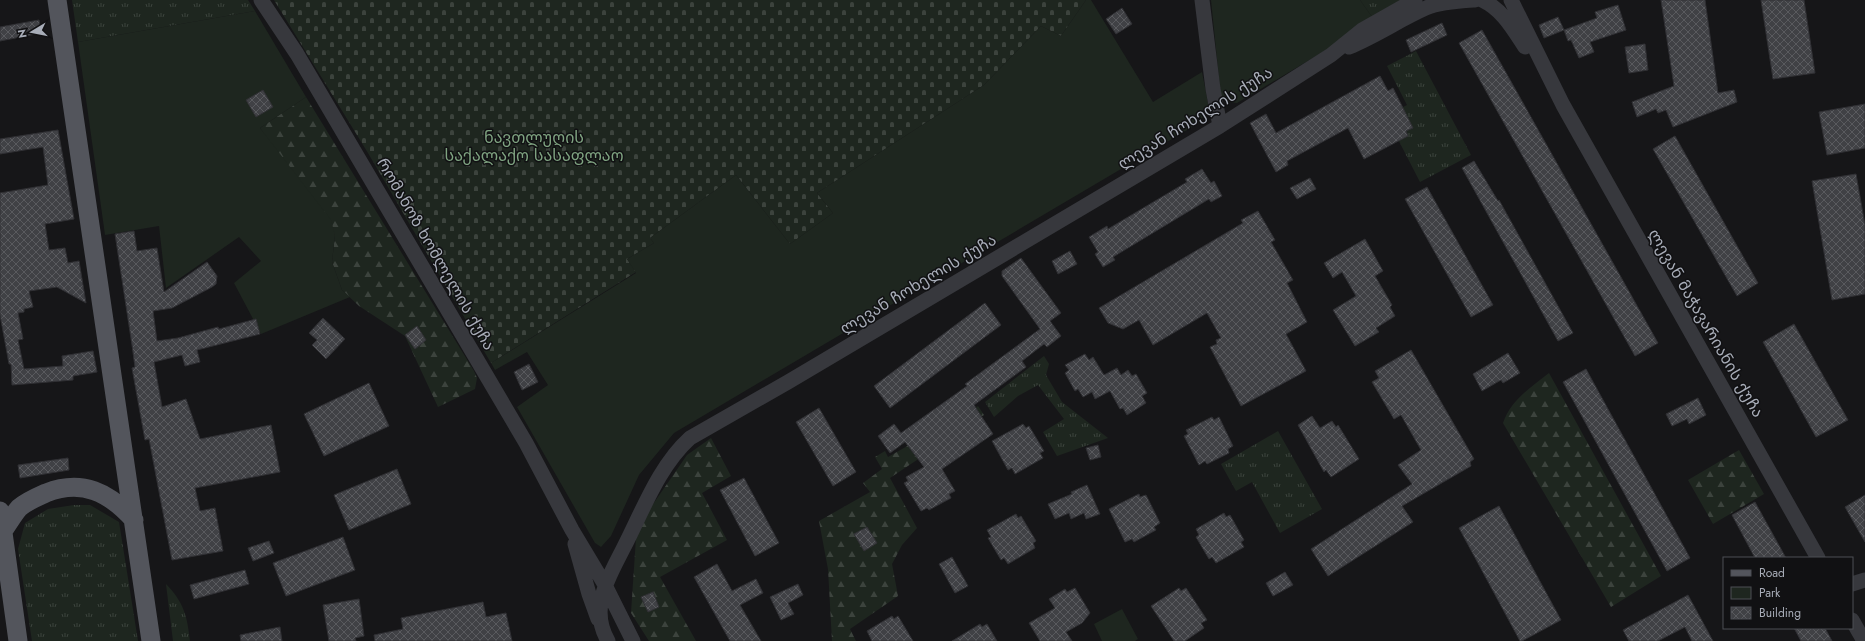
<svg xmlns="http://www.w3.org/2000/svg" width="1865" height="641" font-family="Jost,'Noto Sans Georgian',sans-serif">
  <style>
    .grass { fill: url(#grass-tufts) }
    .forest { fill: url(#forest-firs) }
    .cemetery { fill: url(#cemetery-stones) }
    .green { fill: #1e261f }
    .building { fill: url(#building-cross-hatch); stroke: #303034 }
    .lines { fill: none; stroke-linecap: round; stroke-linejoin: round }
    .minor { stroke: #37383d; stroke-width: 15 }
    .major { stroke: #53555c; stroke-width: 19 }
    .labels { text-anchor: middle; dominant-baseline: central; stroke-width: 3; stroke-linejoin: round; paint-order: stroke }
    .street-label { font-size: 16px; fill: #a8adb8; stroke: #111113 }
    .park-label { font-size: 16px; fill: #7fa381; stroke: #111113 }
  </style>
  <defs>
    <pattern id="grass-tufts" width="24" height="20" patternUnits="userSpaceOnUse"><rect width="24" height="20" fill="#1e261f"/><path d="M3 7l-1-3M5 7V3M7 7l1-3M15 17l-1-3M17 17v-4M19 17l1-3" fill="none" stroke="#3c433d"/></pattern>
    <pattern id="forest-firs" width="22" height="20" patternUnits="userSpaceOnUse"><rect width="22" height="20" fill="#1e261f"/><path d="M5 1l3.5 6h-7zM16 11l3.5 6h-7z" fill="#3c433d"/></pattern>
    <pattern id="cemetery-stones" width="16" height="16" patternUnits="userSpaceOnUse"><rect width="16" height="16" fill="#1e261f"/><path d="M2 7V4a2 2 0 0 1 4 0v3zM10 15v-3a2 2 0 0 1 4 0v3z" fill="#3c433d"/></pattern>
    <pattern id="building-cross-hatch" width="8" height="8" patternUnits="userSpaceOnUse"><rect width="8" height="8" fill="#404145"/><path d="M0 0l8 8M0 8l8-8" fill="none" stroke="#595a5e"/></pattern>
  </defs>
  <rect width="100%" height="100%" fill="#161618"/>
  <!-- grass -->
  <path class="grass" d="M72,0h176l7,11 -177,31z
    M1360,0h48l-33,21z
    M1416,51l55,104 -51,27 -34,-66 21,-11 -20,-39z
    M1044,356l5,8 -3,11 16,27 46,36 -51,18 -14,-24 21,-13 -26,-34 -20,11 -24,21 -9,-15z
    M1278,431l44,78 -42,24 -28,-51 -16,9 -15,-27z
    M74,505h16l29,17 19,119h-106l-14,-92 7,-26 23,-14z
    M166,584c18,19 21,31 24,57h-17z"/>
  <!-- forest -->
  <path class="forest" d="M306,97l168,274 3,7 -2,11 -37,18 -33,-71 -46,-30 -17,-16 -10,-28 3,-27 -75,-107z
    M1549,373l112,203 -50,31 -108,-184c8,-23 27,-35 46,-50z
    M978,406l6,9 -94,63 27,50 -15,17 -10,19 6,32 -48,33 6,12h-24l-4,-72 -9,-48 51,-29 -7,-9 19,-14 -7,-12 10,-6 3,6z
    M711,438l20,38 -29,17 25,47 -67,37 36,64h-47l-18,-28 5,-75 13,-28 38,-55z
    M1739,450l25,44 -51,30 -25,-44z"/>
  <!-- cemetery -->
  <path class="cemetery" d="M274,0h812l-25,36 -20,-10 -57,59 -167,108 16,20 -43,31 -54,-69 -86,63 4,5 -27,16 9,13 -145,91 -123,-210z"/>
  <!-- green -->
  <path class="green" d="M1086,0h5l62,102 49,-30 7,36 -10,15 -525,310 -35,42 -28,61 -10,11 -6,-4 -78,-136 31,-22 -21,-33 -32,18 -4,-7 145,-90 -9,-14 27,-16 -4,-5 86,-63 54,69 43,-31 -16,-20 167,-108 57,-59 20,10z
    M1211,0h149l15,21 -138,82 -9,-1 -7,-4z
    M255,11l51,86 -46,31 71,92 4,15 -3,27 10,28 8,7 -89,37 -27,-51 27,-22 -22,-24 -73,51 -7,-62 -54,9 -27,-193z
    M1122,609l16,30 -3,2h-33l-8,-17z"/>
  <!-- building -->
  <path class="building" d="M1661,0h44l13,93 16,-3 3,12 -64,25 -7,-17 -8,3 -2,-4 -19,8 -5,-15 42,-16z
    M1761,0h43l11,73 -42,6z
    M1618,5l8,25 -36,12 4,10 -15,6 -8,-18 -3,1 -4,-11 33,-12 -2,-6z
    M1122,8l10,16 -16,10 -10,-15z
    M1558,17l6,13 -20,8 -5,-13z
    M39,20l2,13 -41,8v-14z
    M1442,23l5,12 -36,17 -5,-12z
    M1482,30l176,313 -23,13 -176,-313z
    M1645,44l3,26 -19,3 -4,-26z
    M1380,76l8,15 5,-3 20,40 -7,3 2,5 -44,23 -16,-31 -61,33 1,4 -12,7 -26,-49 16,-9 10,19z
    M263,90l10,17 -17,10 -10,-17z
    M1865,104v44l-38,7 -8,-43z
    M58,130l16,89 -29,5 4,26 16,-2 3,15 11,-2 7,42 -29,-16 -28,4 4,16 -9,2v3l-6,1 5,26 -5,1 6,29 39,-3 -1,-10 31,-5 4,21 -24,4v4l-61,5 -1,-21h-2l-9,-49v-122l48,-8 -5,-38 -43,7v-15z
    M1675,136l83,147 -21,13 -84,-147z
    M1474,161l24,40 1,-1 74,133 -15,8 -96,-173z
    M1202,169l9,14 3,-2 8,15 -11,6 -2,-3 -96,58 2,3 -12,7 -8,-13 3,-2 -9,-15 18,-11 1,3 79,-47 -2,-3z
    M1856,174l9,51v69l-33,6 -20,-119z
    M1310,178l6,11 -19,10 -7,-11z
    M1427,187l66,118 -22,12 -66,-118z
    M1258,211l17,29 -4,2 22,38 -6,3 20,39 -21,12 20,37 -65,35 -31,-59 7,-3 -1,-4 5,-2 -14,-25 -54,32 -14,-25 -16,9 -15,-6 -9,-15 144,-85 -2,-3z
    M134,231l3,20 20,-3 7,44 43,-30 10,14 -1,8 -4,3 -40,21 -19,3 4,30 21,-3 40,-11 1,2 37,-10 4,15 -63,16 3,12 -15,4 -3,-11 -28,7 8,45 24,-8 14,40 71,-14 9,47 -85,16 5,23 15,-3 8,43 -51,9 -23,-121 -4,1 -13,-72 3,-1 -3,-22 -17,-111z
    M1365,239l18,32 -8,5 17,29 -2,2 5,9 -19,12 3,4 -24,14 -22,-36 23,-14 -14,-24 -9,6 -9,-15z
    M1070,251l7,13 -19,10 -6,-13z
    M1021,258l40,55 -11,8 11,15 -14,11 -3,-3 -22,17 4,6 -52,38 19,29 -51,35 13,22 -6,3 2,4 -22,12 -2,-2 -6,3 -17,-28 4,-2 -2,-4 18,-10 -19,-25 -15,11 -12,-17 16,-12 7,9 66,-47 -2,-2 75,-55 -38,-53v-5z
    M985,303l16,22 -111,83 -16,-22z
    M323,318l22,21 -19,20 -14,-14 5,-5 -8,-7z
    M1794,324l54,96 -32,17 -53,-95z
    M417,326l9,14 -11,9 -10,-14z
    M1411,350l63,109 -4,3 1,4 -69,40 11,16 -85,54 -17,-27 101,-65 -14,-19 23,-15 -20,-35 -7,4 -22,-37 7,-4 -4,-7z
    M1508,353l12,20 -17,10 -2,-3 -19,11 -9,-17z
    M1085,354l4,6 4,-3 11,18 13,-7 4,7 7,-5 4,6 4,-2 11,19 -5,3 4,7 -19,12 -4,-7 -3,1 -10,-18 -15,8 -3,-7 -9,5 -5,-8 -3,2 -10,-18 4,-3 -4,-5z
    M529,364l9,18 -16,8 -8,-18z
    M1586,369l104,189 -23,13 -104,-189z
    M369,383l20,43 -65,30 -20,-42z
    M1698,398l8,17 -17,9 -2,-5 -15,7 -6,-12z
    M819,408l37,64 -23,14 -37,-64z
    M1312,416l8,12 12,-7 4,6 2,-2 21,34 -28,18 -5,-7 -2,2 -26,-47z
    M1212,417l2,3 5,-3 14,29 -5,3 1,4 -22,11 -2,-3 -6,4 -15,-29 4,-2 -2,-4z
    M1023,424l3,4 3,-2 15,25 -4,2 3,5 -28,16 -3,-6 -4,2 -16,-29z
    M1098,445l3,12 -11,3 -4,-12z
    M68,458l1,12 -49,8 -2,-13z
    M397,469l14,35 -62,26 -15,-35z
    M744,478l35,65 -24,13 -35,-66z
    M1087,485l13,29 -14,5 -2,-6 -13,6 -2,-6 -14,6 -7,-15 24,-10 -1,-2z
    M1139,494l1,3 6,-2 14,28 -6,4 2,3 -22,12 -2,-3 -7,3 -16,-33z
    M1865,495v47l-20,-35z
    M1755,502l31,56h-31l-23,-43z
    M1499,506l62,114 -39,21h-2l-61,-113z
    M1224,513l2,4 4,-2 14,25 -3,2 3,5 -28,16 -4,-6 -3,2 -13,-22 3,-2 -3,-6z
    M1016,514l2,4 3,-2 15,25 -3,2 2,5 -27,16 -4,-6 -3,2 -13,-22 3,-1 -4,-7z
    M867,527l10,16 -13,8 -10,-17z
    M343,537l12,33 -69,26 -13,-33z
    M269,541l5,12 -21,8 -5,-13z
    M952,557l16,29 -13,7 -16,-29z
    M717,564l15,27 24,-12 7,14 -23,12 21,36h-31l-36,-64z
    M245,570l4,14 -55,15 -4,-14z
    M1285,572l8,13 -20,11 -7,-13z
    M798,584l5,11 -15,8 6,11 -13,6 -11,-23z
    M1075,588l15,25 -8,10 -16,9 6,9h-32l-11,-18 26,-15 -6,-9 16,-10 2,3z
    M1179,588l2,3 5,-3 21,32 -6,3 3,5 -19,13h-11l-23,-35z
    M653,592l6,15 -11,5 -7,-15z
    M1688,595l25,46h-21l-7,-14 -27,14h-29l-6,-11z
    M359,599l5,37 -9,2 1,3h-27l-6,-36z
    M483,602l3,15 20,-4 6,28h-137l-1,-6 29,-6 -2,-11z
    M892,616l2,3 4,-3 15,25h-41l-5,-10z
    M980,624l2,3 5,-3 10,17h-45z
    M280,627l2,14h-41l-1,-6z
    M1794,628h31l7,13h-31z"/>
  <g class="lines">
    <!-- minor -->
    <path class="minor" d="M261,0l36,54 229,389 46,87 33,55 28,56
      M1202,0l11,89 7,37
      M1482,0c21,10 31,29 43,47
      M1511,0l52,105 255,453
      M1349,47c27,-11 50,-27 77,-39 14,-6 33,-7 49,-8
      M575,544l14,50 9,25
      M1852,584l13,-4
      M1852,620l12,21
      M608,641c-8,-14 -10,-28 -6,-44 4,-17 14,-34 22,-50 19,-37 35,-81 66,-109l98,-56 432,-256 111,-71 31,-25 53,-30"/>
    <!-- major -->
    <path class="major" d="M57,0l94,641
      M0,511l18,130
      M3,531c5,-7 10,-16 16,-23 8,-7 18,-11 27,-15 36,-14 63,-1 88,27"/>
  </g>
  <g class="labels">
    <!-- street labels -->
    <g class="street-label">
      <text transform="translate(1195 118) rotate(-32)">ლევან ჩოხელის ქუჩა</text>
      <text transform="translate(436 254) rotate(60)">რომანოზ ხომლელის ქუჩა</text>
      <text transform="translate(918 284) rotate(-31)">ლევან ჩოხელის ქუჩა</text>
      <text transform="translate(1706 323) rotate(60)">ლევან მაჭავარიანის ქუჩა</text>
    </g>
    <!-- park labels -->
    <g class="park-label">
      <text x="534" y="137">ნავთლუღის<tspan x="534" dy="18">საქალაქო სასაფლაო</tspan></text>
    </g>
  </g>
  <!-- legend -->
  <rect x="1723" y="557" width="130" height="72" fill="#111113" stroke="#4d4f55"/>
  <rect x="1731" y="570" width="20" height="6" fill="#53555c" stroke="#4d4f55"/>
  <text x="1759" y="577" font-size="12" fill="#a8adb8">Road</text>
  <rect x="1731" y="587" width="20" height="12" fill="#1e261f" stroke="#4d4f55"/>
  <text x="1759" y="597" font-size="12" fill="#a8adb8">Park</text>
  <rect x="1731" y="607" width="20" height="12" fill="url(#building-cross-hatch)" stroke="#4d4f55"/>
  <text x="1759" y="617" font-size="12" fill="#a8adb8">Building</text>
  <!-- north arrow -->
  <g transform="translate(32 32) rotate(260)" stroke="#111113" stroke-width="3" paint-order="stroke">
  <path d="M0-3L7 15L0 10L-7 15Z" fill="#a8adb8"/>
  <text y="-6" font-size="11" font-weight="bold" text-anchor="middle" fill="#a8adb8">N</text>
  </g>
</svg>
